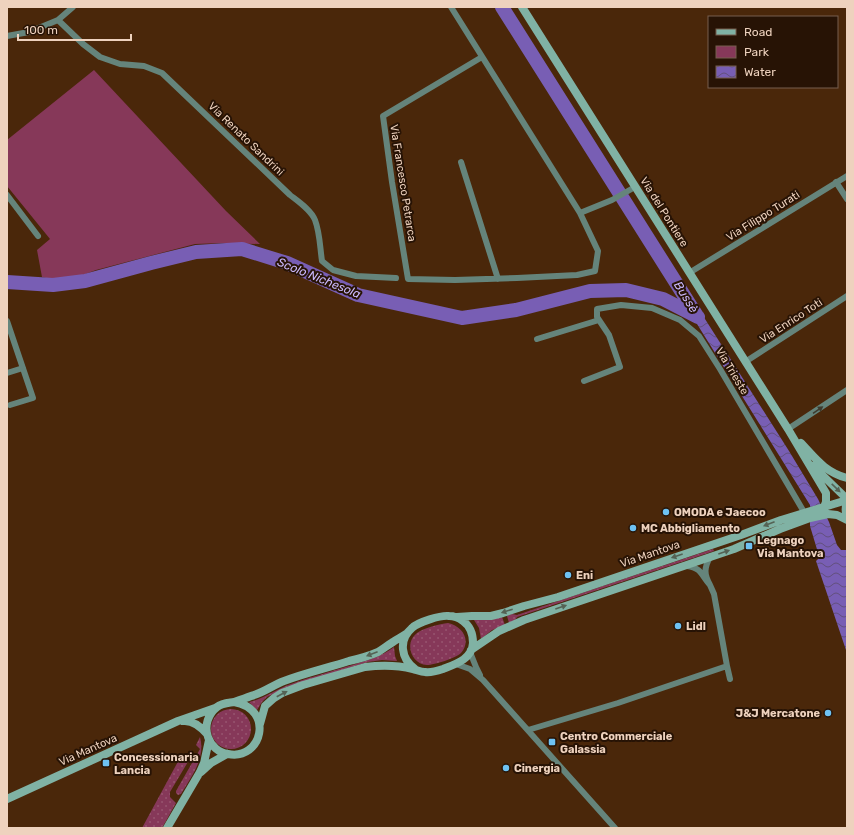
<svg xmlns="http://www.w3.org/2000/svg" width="854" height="835" font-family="Rubik,sans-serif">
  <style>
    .grass { fill: url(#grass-dots) }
    .green { fill: #863859 }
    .water { fill: url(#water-waves) }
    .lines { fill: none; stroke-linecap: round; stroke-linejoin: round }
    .river { stroke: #785eb4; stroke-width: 14 }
    .street { stroke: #65847b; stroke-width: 6 }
    .secondary { stroke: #80b2a4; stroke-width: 8 }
    .oneway { fill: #3d3b2e }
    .oneway2 { fill: #546254 }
    .poi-dot { fill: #6ec2f3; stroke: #271305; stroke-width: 1.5 }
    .labels { text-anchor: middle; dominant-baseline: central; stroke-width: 4; stroke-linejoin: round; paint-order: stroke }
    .street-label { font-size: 11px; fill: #eed2be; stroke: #271305 }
    .poi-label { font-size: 11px; font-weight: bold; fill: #eed2be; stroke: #271305; text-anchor: start }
    .water-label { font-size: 12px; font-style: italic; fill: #cbb9fe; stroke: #271305 }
  </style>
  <defs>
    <pattern id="grass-dots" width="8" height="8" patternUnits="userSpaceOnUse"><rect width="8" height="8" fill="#863859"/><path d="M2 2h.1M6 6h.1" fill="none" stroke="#97546f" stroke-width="1.8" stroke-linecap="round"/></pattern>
    <pattern id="water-waves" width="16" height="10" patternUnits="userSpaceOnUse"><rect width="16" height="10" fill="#785eb4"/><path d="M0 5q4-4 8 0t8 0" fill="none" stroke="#62507d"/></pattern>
  </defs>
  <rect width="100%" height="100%" fill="#4a270a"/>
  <!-- grass -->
  <path class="grass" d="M713,549l1,2 -197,66 -3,5 -5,1 -2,-7 5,-2 5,1z
    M502,617l3,8 -13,5 -11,9 -2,-11 -5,-8h16z
    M448,623c14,3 24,17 13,30 -5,5 -27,12 -34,12 -16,-1 -23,-22 -10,-32 6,-5 23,-9 31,-10z
    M394,647l1,9 2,5 -15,-1 -14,2 -81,25 -20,10 -5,5 -5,8 -8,-8c15,-3 27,-13 42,-18 19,-7 39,-12 58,-18 16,-5 32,-9 45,-19z
    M211 729a20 20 0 1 1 40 0a20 20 0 1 1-40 0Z
    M200,737c6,21 -9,40 -19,57l-3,1 -2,-2v-2l24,-42 -4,-4z
    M191,750l2,3 -1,2 -22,37v5l6,6 -14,25h-20l39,-72 5,2z"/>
  <!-- green -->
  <path class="green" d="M94,70l132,141 34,33 -37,-1 -28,1 -99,26 -16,6 -14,2 -16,1 -8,-2 -5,-27 13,-11 -43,-53v-46z"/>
  <!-- water -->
  <path class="water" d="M698,308l91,143 29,48 11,23 8,23 4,5h5l1,3v100l-31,-92 3,-3v-2l-9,-30v-21l-113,-181 -8,-11z"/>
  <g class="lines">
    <!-- river -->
    <path class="river" d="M502,7l195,309
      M7,282l46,3 32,-4 66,-18 45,-11 46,-3 45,14 71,32 104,23 54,-8 74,-19 36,-1 37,9 35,18"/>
    <!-- street -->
    <path class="street" d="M451,7l129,206 32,-13 23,-13
      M58,20l25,24 17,13 20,7 24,2 18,7 128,122c9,7 21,15 25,25 5,13 5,28 7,41l11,9 23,6 40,2
      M7,36l22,-4 29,-12 15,-13
      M482,57l-99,59 9,66 16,97 47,1 62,-2 60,-3 18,-4 3,-20 -18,-38
      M461,162l37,117
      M836,182l11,17
      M7,195l31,41
      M689,273l158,-97
      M7,321l26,77 -23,7
      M537,339l62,-19
      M745,362l102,-66
      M7,373l16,-5
      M584,381l36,-14 -11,-32 -12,-18v-8l24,-4 31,3 28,12 19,16 21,33 84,143
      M788,429l59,-39
      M687,566c15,2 14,9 23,19 -6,-11 -6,-17 0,-28
      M470,652l6,15 4,8
      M456,664l14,5 13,11 132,148
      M727,666l3,13
      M528,730l90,-27 109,-37 -13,-72 -4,-9"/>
    <!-- secondary -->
    <path class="secondary" d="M522,7l266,422 38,64v9l-2,5
      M801,443c15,16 24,29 46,35
      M813,466l34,33
      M847,500c-2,7 -2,12 0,19
      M457,617l15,-1h19l12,-3 21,-7 34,-9 183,-62 40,-15 66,-20
      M471,650l28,-19 25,-11 210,-71 46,-20 30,-11 18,-4 9,1 10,5
      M234,702c41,7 28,59 -6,52 -9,-1 -17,-8 -20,-17 -4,-11 0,-23 9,-30 5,-4 11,-4 17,-5 6,-2 12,-4 17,-6 12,-3 22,-11 33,-15 21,-8 43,-13 65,-20 9,-2 20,-5 29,-9 5,-3 10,-7 15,-10 4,-3 9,-5 13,-8
      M183,721c10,-1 18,6 24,13
      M260,724l5,-18 9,-8 8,-5 21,-8 62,-18c16,-2 32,-2 48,2 4,1 8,3 12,3 6,1 12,-1 18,-3 13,-5 29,-10 30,-26 0,-9 -3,-17 -10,-22 -4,-3 -9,-5 -14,-5 -8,-1 -31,6 -37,12 -14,12 -11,31 3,41
      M201,772l10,-9 16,-9
      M7,799l171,-78 37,-13
      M167,828l33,-56 4,-9 5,-23"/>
  </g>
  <!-- one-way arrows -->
  <defs><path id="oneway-solid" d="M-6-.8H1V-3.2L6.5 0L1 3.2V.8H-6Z"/></defs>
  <use class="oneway" href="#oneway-solid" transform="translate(818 410) rotate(-34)"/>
  <g class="oneway2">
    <use href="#oneway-solid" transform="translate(836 488) rotate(44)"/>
    <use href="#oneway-solid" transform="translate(769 524) rotate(159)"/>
    <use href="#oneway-solid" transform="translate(724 552) rotate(-19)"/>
    <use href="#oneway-solid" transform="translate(677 556) rotate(161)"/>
    <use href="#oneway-solid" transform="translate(561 607) rotate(-19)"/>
    <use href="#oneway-solid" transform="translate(507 611) rotate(162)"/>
    <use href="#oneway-solid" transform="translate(372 654) rotate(159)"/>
    <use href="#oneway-solid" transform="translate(282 694) rotate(-28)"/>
  </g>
  <!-- markers -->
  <g class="poi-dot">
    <circle cx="666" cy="512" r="4"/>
    <circle cx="633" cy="528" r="4"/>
    <rect x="745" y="542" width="8" height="8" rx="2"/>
    <circle cx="568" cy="575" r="4"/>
    <circle cx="678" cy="626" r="4"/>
    <circle cx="828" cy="713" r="4"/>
    <rect x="548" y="738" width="8" height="8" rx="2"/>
    <rect x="102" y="759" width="8" height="8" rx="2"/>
    <circle cx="506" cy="768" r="4"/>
  </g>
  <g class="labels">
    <!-- street labels -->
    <g class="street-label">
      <text transform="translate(246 139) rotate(44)">Via Renato Sandrini</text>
      <text transform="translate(403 183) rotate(81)">Via Francesco Petrarca</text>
      <text transform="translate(664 212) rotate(58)">Via del Pontiere</text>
      <text transform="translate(763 216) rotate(-32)">Via Filippo Turati</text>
      <text transform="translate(791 321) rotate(-33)">Via Enrico Toti</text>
      <text transform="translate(732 371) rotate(59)">Via Trieste</text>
      <text transform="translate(650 554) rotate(-19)">Via Mantova</text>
      <text transform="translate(88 750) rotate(-24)">Via Mantova</text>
    </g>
    <!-- poi labels -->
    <g class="poi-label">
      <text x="674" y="512">OMODA e Jaecoo</text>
      <text x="641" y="528">MC Abbigliamento</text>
      <text x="757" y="540">Legnago<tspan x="757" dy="13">Via Mantova</tspan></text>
      <text x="576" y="575">Eni</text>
      <text x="686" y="626">Lidl</text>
      <text x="820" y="713" text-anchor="end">J&amp;J Mercatone</text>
      <text x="560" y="736">Centro Commerciale<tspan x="560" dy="13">Galassia</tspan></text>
      <text x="114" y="757">Concessionaria<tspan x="114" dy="13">Lancia</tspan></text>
      <text x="514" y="768">Cinergia</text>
    </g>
    <!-- water labels -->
    <g class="water-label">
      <text transform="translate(319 278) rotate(22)">Scolo Nichesola</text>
      <text transform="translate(686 297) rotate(58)">Bussè</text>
    </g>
  </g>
  <!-- border -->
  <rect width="854" height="835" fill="none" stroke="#eed2be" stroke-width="16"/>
  <!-- legend -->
  <rect x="708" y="16" width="130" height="72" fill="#271305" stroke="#775f4f"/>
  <rect x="716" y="29" width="20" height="6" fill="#80b2a4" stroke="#775f4f"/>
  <text x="744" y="36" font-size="12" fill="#eed2be">Road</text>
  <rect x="716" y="46" width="20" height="12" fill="#863859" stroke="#775f4f"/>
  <text x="744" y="56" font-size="12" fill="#eed2be">Park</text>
  <rect x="716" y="66" width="20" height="12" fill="url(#water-waves)" stroke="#775f4f"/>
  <text x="744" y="76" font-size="12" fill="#eed2be">Water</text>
  <!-- scale -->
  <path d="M18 34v6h113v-6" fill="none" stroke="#eed2be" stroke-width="2"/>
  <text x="24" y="34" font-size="12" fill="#eed2be" stroke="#271305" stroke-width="3" paint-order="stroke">100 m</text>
</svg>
